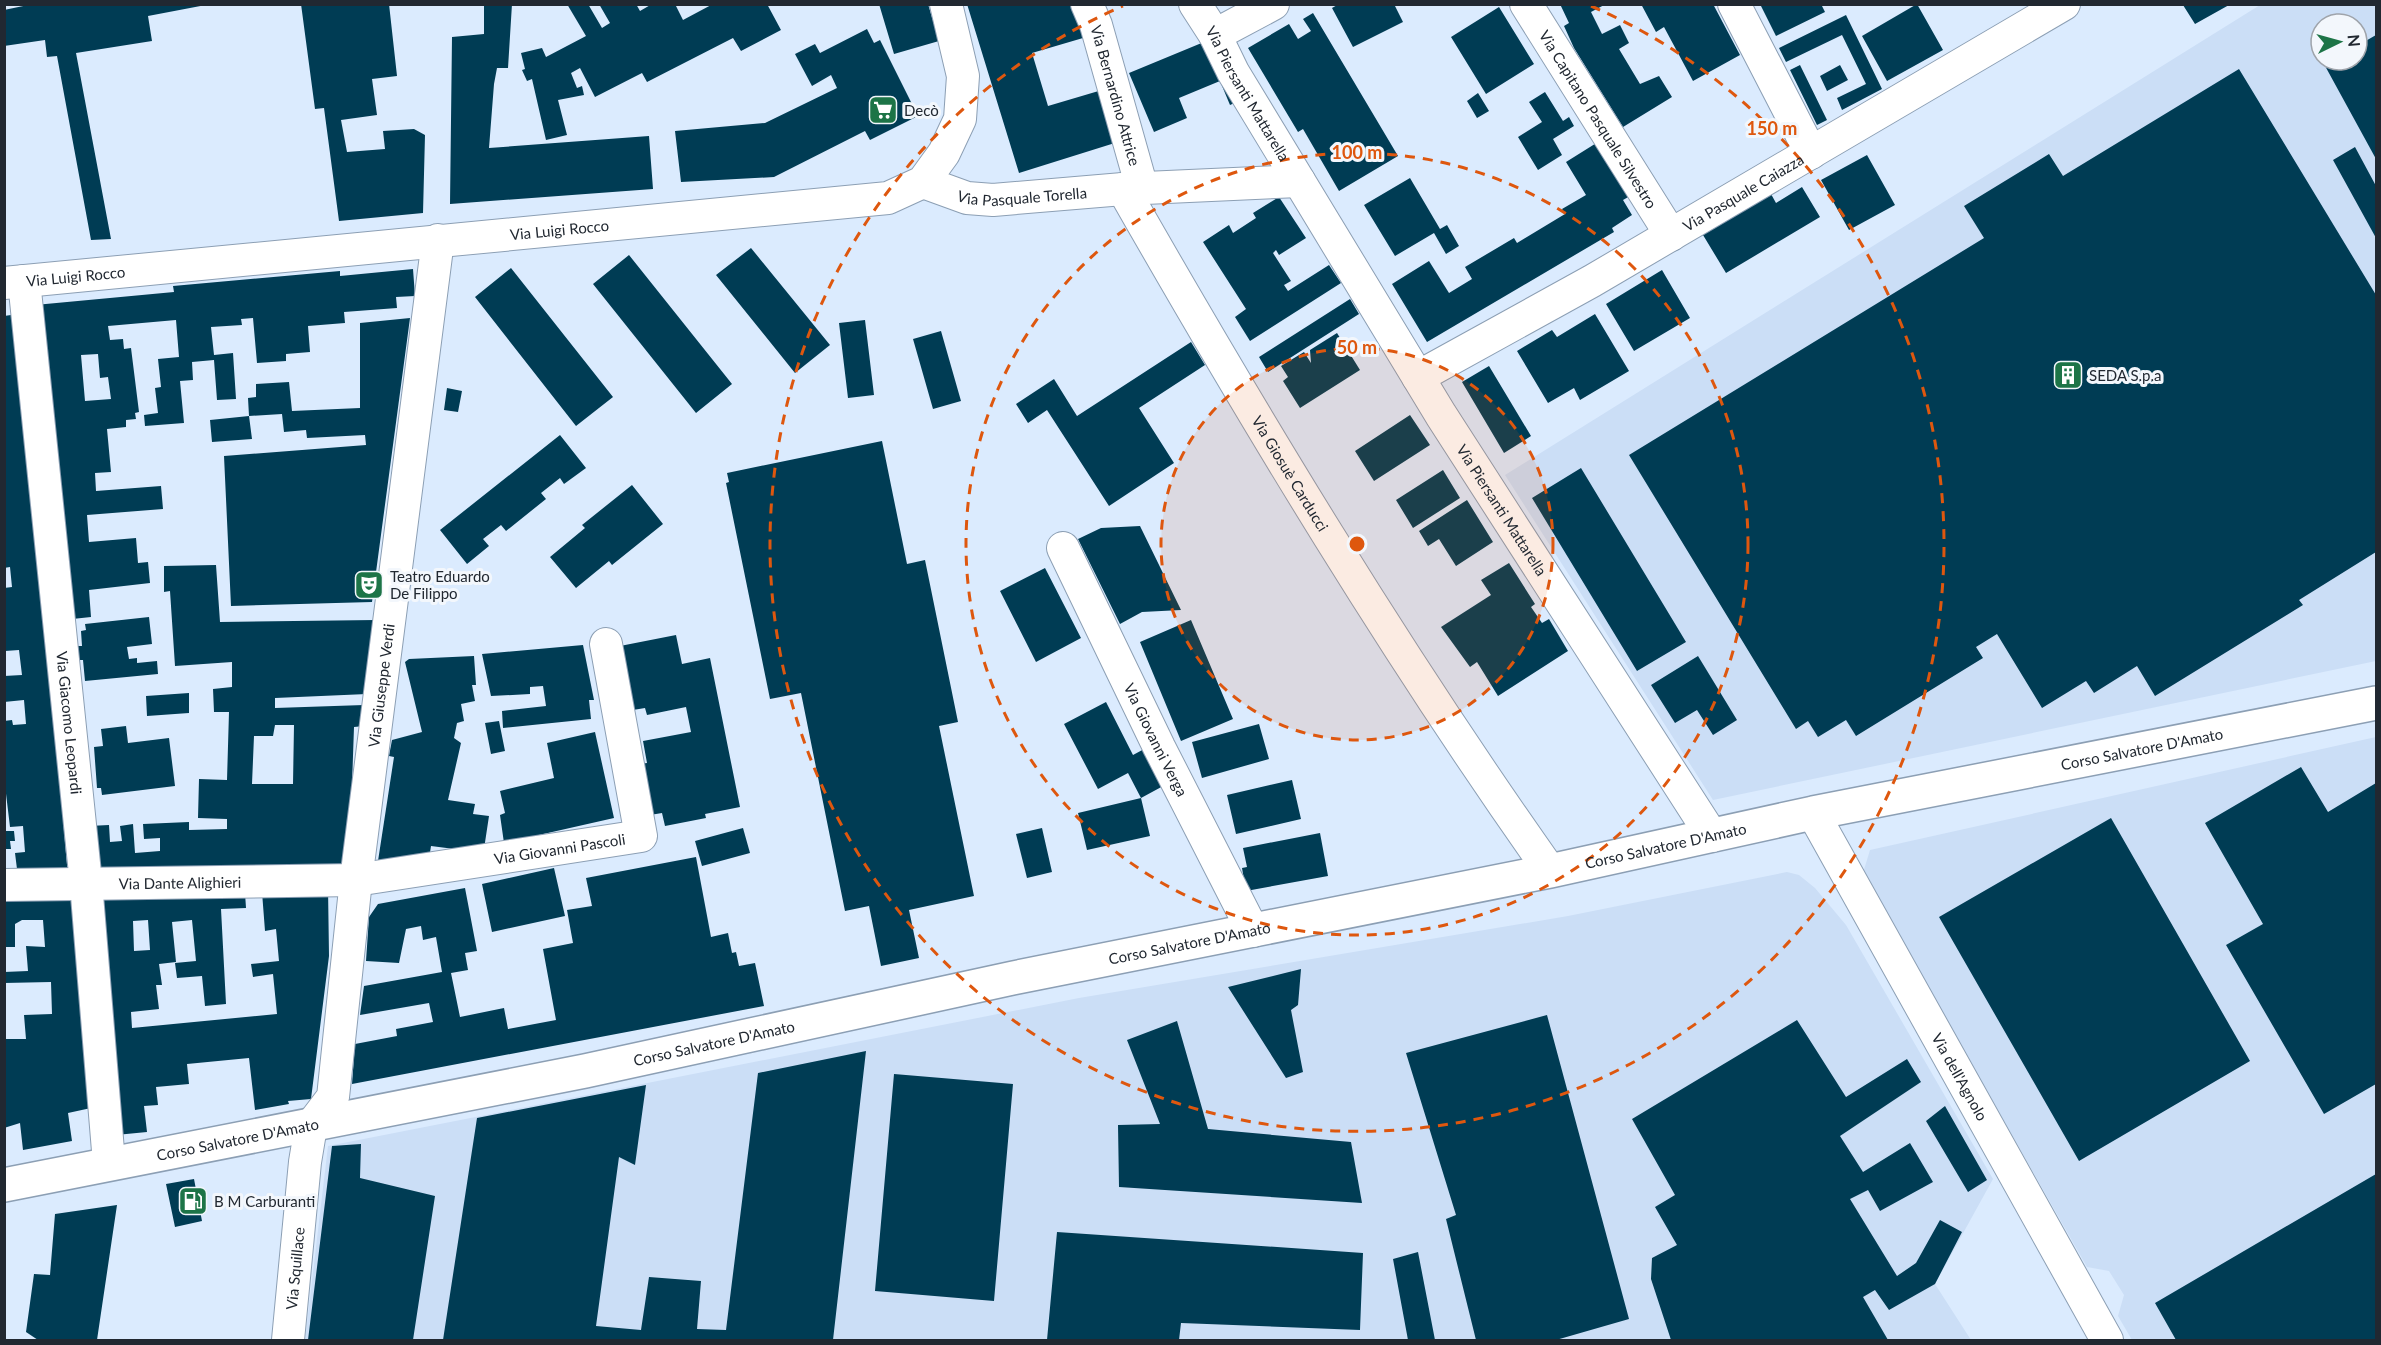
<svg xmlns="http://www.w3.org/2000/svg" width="2381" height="1345" font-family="Lato,sans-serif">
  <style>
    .built { fill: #cbdef6; fill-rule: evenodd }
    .building { fill: #003c54; fill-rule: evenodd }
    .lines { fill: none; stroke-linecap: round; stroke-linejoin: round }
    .minor-casing { stroke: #8c9fb4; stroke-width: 34 }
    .tertiary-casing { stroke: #8c9fb4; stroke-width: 36 }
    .minor { stroke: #fff; stroke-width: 32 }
    .tertiary { stroke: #fff; stroke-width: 33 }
    .ring { fill: none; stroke: #de570e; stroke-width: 3; stroke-dasharray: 10 8 }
    .labels { text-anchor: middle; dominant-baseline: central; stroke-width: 6; stroke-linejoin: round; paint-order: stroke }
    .street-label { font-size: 15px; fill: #212831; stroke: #f3f7fc }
    .poi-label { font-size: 15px; fill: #212831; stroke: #f3f7fc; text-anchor: start }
    .centre { fill: #de570e; stroke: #f3f7fc; stroke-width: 3 }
    .ring-label { font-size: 18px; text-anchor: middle; font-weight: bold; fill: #de570e; stroke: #f3f7fc; stroke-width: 6; stroke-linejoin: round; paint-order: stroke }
  </style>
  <rect width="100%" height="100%" fill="#dbebfe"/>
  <!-- built -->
  <path class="built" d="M2260,5h116v656l-663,139 -208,-325zM2321,24h36v36h-36z
    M2376,737v603h-244l-14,-24 6,-21 -15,-24 -22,-4 -224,-394 7,-23z
    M1787,872l12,3 16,13 31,37 147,254 -58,105 36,56h-1666l23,-194 751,-148 489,-82z"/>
  <!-- building -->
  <path class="building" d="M33,4h178l-63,12 4,25 -76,12 35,186 -20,1 -34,-184 -10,1 -2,-17 -41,6v-36z
    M301,4h88l8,72 -25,3 5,36 -36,5 6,32 38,-3 -2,-18 31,-2 11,6 -2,78 -84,8 -15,-113 -9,1z
    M484,4h28l-4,64h-11l-3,16 -5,64 160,-12 4,53 -203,15 2,-167 32,-3z
    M567,4h21l14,24 8,-5 -11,-19h37l4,7 12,-7h23l8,16 30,-16h54l14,26 -40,21 -8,-13 -86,44 -5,-9 -47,24 -15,-29 -9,5 6,15 5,-2 2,9 -26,5 9,35 -21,5 -14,-61 -5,2 -5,-11 3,-1 -4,-16 21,-5 4,9 40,-21z
    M879,4h49l11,37 -45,13z
    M967,4h105l11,34 -51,15 16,53 54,-16 16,52 -99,31z
    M1339,4h55l9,18 -50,25 -21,-39z
    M1560,4h46l-15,8 11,22 18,-9 9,18 -10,6 21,35 19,-8 13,21 -49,30 -49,-79 -10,-22 5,-3z
    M1641,4h72l27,51 -47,26 -29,-54 -8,5z
    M1760,4h61l4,8 -49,24z
    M1917,4l26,46 -56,31 -25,-45z
    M2183,5h46l-34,19z
    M1499,7l35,57 -48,30 -35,-57z
    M1313,13l85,143 -59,35 -36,-62 -5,3 -50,-84 41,-24 9,15 13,-8 -8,-12z
    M1846,15l36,74 -40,21 -5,-12 29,-14 -24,-49 -56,27 -7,-14z
    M867,29l7,14 6,-3 38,76 -48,24 -5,-9 -91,46 -93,5 -6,-51 90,-8 72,-35 -6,-13 -19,11 -17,-32 20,-10 5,9z
    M2376,35v124l-52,-95 8,-4h25v-14z
    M1204,42l35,59 -9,4 -10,-24 -41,17 8,20 -33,14 -25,-59z
    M1800,65l27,55 -10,5 -27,-55z
    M1840,65l8,15 -21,11 -7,-15z
    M2239,69l137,226v257l-77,48 4,5 -148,91 -18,-30 -43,27 -8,-12 -44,27 -45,-74 -21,13 7,11 -127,78 -10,-16 -28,17 -10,-16 -12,8 -167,-274 355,-217 -20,-32 85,-52 14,22z
    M1545,92l18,29 6,-4 5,9 -21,13 9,16 -24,15 -20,-33 24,-15 -13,-20z
    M1478,93l11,18 -12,7 -10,-17z
    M1598,142l32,54 -7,4 9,15 -20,13 2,4 -187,110 -35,-58 37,-23 20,32 23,-14 -7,-12 49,-29 3,5 48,-29 -3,-5 24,-14 -20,-33z
    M2355,147l21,39v52l-43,-78z
    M1867,155l28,50 -46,25 -28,-50z
    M1410,178l30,51 7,-4 12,21 -13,8 -12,-21 -39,23 -31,-51z
    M1802,187l18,30 -94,56 -23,-38 68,-41 5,9z
    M1279,197l27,41 -27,17 -3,-5 -3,3 18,28 -7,4 4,6 41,-26 12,18 -91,58 -15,-24 11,-8 -43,-67 26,-17 4,8 23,-15 -3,-5z
    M751,248l79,97 -35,28 -79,-98z
    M629,255l103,129 -36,29 -103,-129z
    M511,268l102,129 -37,29 -101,-129z
    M413,269l2,27 -19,1 1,11 -53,4 1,11 -37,3 2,26 -24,2v7l-29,2 -4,-45 -12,1 1,6 -31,2 3,28 19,-2 3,46 -19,1 -3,-40 -22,2 1,18 -13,1 4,42 -39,3 -1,-11 14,-2 -3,-25 6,-1 -3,-28 21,-2 -3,-37 -68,6 2,14 13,-1 1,10 7,-1 8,64 -4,1 1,6 -10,1v7l-19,2 4,43 -16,1 1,18 65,-5 2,23 -76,6 2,27 47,-4 2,25 10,-1 2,21 -61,7 2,27 -28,3 -28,-315 139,-13 -1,-6 167,-15v5zM98,354l2,24 8,-1 3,22 -26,2 -4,-46z
    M1662,270l28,48 -56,33 -28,-47z
    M1350,299l9,15 -91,58 -9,-15z
    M18,314l50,505 -5,1 5,56 -50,1 -3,-24 10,-1 -2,-26 -13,1 -6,-50v-56l8,-1 1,5 13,-1 -2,-24 -20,2v-26l18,-1 -3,-25 -14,1 -1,-3v-60l8,-1 -2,-20 -6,1v-252z
    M1595,314l34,57 -49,29 -6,-12 -26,15 -31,-52 35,-21 5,7z
    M410,318l-38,284 -141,4 -7,-150 142,-11 -1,-10 -58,3 -1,-8 -22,2 -2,-18 -33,2 -1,-18 8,-1v-13l33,-2 3,29 68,-3v-85z
    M865,320l9,75 -26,3 -9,-75z
    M941,331l20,70 -28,8 -20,-70z
    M1337,333l23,37 -60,38 -17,-27 5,-4 -7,-11 23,-14 7,11 -1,-13z
    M1191,342l14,23 -66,43 35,55 -65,43 -62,-96 -19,13 -12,-19 38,-25 23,37z
    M1489,366l42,70 -27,17 -42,-71z
    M447,388l15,3 -4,21 -14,-2z
    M1410,415l20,30 -56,36 -19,-30z
    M249,416l3,23 -40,3 -2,-22z
    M560,435l26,33 -22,16 -4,-6 -19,15 5,6 -40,32 -5,-6 -18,14 6,7 -22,18 -27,-34z
    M882,441l25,123 18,-4 33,162 -19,4 35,170 -65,14 10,48 -38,8 -12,-60 -24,5 -44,-218 -31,6 -44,-216 3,-1 -2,-9z
    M1581,468l105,174 -49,29 -105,-173z
    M1443,470l17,28 -47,30 -17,-28z
    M632,485l31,39 -51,41 -3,-4 -33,27 -26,-31 35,-29 -3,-3z
    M1467,500l26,42 -37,24 -17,-27 -11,7 -9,-15z
    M1140,526l41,84 -39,2 -22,12 -42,-85 23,-11z
    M1509,563l26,41 -4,3 11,16 7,-4 19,32 -70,45 -21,-34 -7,5 -29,-40 50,-32 -10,-15z
    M216,565l4,57 156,-2 -9,74 -92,4v10l89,-3v21l-10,1 -2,58 -11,91 -251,1 -1,-51 20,-1 1,17 12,-1 -2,-15 13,-2 2,29 25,-2v-13l-16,1 -1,-15 46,-2v8l38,-1v-10l-29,-1 1,-39 28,1 2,-68h-15l-1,-23 19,-2v-25l-57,4 -5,-75 -6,1v-26zM275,725h19l-1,59h-41l2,-48h19z
    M1045,568l36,70 -45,24 -36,-71z
    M149,617l3,27 -25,3 2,12 8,-1v5l20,-2 1,13 -73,7 -2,-21h-4l-1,-14h4l-1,-15 5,-1 -1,-6z
    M1191,620l42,99 -52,22 -41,-99z
    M676,635l6,29 28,-6 30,149 -35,7 1,4 -41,8 -3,-13 -12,2 -10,-51 7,-1 -4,-22 48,-9 -5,-25 -39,8 -2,-7 -12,2 -13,-64z
    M583,645l11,55h-5l2,19 -88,9 -1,-17 44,-5 -3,-20 -13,1v7l-39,2 -9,-42z
    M474,656l2,29h-4l3,16 -14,3 3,17 -7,2 -3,15 7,5 -13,57 27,4 -2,10 16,2 -5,33 -14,2 -39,-5 -2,13 -51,2 16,-104 -5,-1 3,-16 30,-8 -17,-70 4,-3z
    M1698,656l39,64 -24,15 -16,-25 -22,13 -24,-38z
    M189,693v20l-42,3 -1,-20z
    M1106,702l27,53 13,-7 19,37 -24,13 -13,-25 -30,16 -34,-65z
    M499,721l6,30 -14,3 -6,-31z
    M1259,724l10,35 -67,19 -10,-36z
    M126,726l2,17 41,-5 6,48 -73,9 -1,-7h-4l-3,-41 9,-1 -2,-17z
    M595,732l19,86 -110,25 -4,-28 5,-2 -5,-22 54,-13 -7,-35z
    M2301,767l27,45 48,-29v301l-52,30 -98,-169 37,-21 -58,-101z
    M1292,780l9,39 -65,15 -9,-39z
    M1141,798l9,38 -63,14 -9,-37z
    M2111,818l139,243 -171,100 -140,-244z
    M743,828l7,25 -48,13 -7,-25z
    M1042,828l10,44 -25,6 -11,-44z
    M4,831h10l1,10h-5l1,8h-7z
    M1320,833l8,43 -82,15 -4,-23 5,-1 -4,-19z
    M696,857l15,80 17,-4 4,20 4,-1 3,14 16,-3 9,43 -412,78 3,-40 42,-8 -1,-7 37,-7 -4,-19 -69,12 4,-29 78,-14 -6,-35 -13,3 -2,-14 -15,3 -7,34 -33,-2 3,-44 9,-13 87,-16 12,63 -12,2 3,17 -17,3 9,44 44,-9 4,21 48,-9 -13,-71 30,-6 -6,-33 25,-4 -6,-28z
    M554,868l11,48 -73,16 -10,-48z
    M328,887l1,69 -18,143 -23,2 1,3 -34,6 -6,-52 -62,6 2,20 -33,3 2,18 -14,1 3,26 -31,3 -23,-244 152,2 1,15 -25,1 5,95 -21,2 -3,-30 -25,2 -2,-15 21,-2 -4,-41 -20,2 4,40 -17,2 3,21h-6l3,24 -28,3 1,16 145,-14 -4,-40 -20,3 -2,-13 28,-3 -3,-32 -11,2 -3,-39zM148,920l2,30 -16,1 -1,-30z
    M4,893h68l19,215 -23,5 4,28 -49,9 -3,-27 -16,5v-89h22l-2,-24 28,-1 -1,-32 -47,1v-11l24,-1 -2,-25 19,1 -2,-27h-21l-7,4v23h-11z
    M1301,969l-3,36 -7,5 12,62 -17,6 -58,-91z
    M1547,1015l82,304 -73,21h-80l-30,-121 10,-4 -50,-162z
    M1797,1020l49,77 61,-38 14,23 -81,54 23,36 47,-29 23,39 -53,29 -12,-21 -18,9 47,77 19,-13 24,-43 22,12 -27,52 -46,26 -14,-20 -12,7 25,43h-217l-20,-61 1,-21 25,-13 -22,-38 20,-12 -43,-76z
    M1177,1021l31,108 143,13 11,61 -243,-16 -1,-62 42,-1 -33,-84z
    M866,1051l-33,289h-390l34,-222 169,-33 -11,80 -16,-8 -23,169 45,4 8,-53 52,4 -4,48 29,1 32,-257z
    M894,1074l119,10 -19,217 -119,-10z
    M1945,1106l42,74 -19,12 -42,-71z
    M361,1144l-1,34 75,18 -22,144h-105l24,-194z
    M2376,1174v166h-200l-21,-37z
    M194,1179l8,42 -27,6 -9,-43z
    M117,1205l-20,135h-59l-12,-8 8,-58 16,1 5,-61z
    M1057,1232l306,21 -3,77 -179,-7 -2,17h-132z
    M1418,1252l17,88h-27l-15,-81z"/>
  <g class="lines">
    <!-- minor casing -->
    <g class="minor-casing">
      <g id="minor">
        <path id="s1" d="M1087,4l9,21 46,163"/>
        <path id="s2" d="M1195,4l20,31 18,37 208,343 271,421"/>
        <path id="s3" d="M1526,4l145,231"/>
        <path d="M1734,4l77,149"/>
        <path d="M1215,35l58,-31"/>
        <path id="s4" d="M923,182l44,16 26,2 130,-11 176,-8"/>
        <path id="s5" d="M1123,189c133,233 272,463 427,682"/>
        <path id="s6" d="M24,281l62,602 23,280"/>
        <path id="s7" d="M4,283l884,-85 35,-16 21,-29 16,-34 3,-43 -17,-72"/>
        <path id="s8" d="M1418,377l174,-96 472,-277"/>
        <path id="s9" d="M1063,548l96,199 94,184"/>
        <path id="s10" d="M1813,813l294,527"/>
        <path id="s11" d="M4,885l352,-5 285,-44 -35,-192"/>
        <path id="s12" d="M288,1340l17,-178 6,-36 22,-29 23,-217 82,-640"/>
      </g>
    </g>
    <!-- tertiary casing -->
    <g class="tertiary-casing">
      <g id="tertiary">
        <path id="s13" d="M4,1185l581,-114 428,-93 537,-107 263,-58 563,-110"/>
      </g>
    </g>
    <!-- minor -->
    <use href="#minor" class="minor"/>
    <!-- tertiary -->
    <use href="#tertiary" class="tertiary"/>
  </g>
  <!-- distance rings -->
  <circle cx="1357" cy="544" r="196" fill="#de570e" fill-opacity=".12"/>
  <g class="ring">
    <circle cx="1357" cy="544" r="196"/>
    <circle cx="1357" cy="544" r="391"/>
    <path d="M1591 6A587 587 0 1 1 1123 6"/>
  </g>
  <!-- icons -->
  <defs>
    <g id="supermarket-square" transform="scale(1.5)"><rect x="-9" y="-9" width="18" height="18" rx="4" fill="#1d7447" stroke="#f3f7fc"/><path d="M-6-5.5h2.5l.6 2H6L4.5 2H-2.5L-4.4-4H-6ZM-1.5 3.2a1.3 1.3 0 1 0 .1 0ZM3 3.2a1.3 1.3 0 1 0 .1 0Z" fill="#fff"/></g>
    <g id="building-square" transform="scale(1.5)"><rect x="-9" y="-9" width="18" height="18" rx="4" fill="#1d7447" stroke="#f3f7fc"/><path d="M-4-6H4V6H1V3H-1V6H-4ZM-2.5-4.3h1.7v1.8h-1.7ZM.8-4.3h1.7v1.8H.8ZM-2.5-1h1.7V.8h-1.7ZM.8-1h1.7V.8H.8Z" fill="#fff"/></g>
    <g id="theatre-square" transform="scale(1.5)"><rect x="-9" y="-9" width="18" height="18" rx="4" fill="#1d7447" stroke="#f3f7fc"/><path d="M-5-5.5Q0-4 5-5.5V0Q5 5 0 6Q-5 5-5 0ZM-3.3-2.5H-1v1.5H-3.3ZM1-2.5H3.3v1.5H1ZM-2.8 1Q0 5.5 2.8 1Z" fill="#fff"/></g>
    <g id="fuel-square" transform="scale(1.5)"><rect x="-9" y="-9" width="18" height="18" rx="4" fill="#1d7447" stroke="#f3f7fc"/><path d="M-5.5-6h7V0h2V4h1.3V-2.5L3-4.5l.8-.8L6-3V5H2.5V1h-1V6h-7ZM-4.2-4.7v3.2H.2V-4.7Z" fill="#fff"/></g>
  </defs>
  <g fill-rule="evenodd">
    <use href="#supermarket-square" x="883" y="110"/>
    <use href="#building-square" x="2068" y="375"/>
    <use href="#theatre-square" x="369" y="585"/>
    <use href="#fuel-square" x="193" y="1201"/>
  </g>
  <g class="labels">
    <!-- street labels -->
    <g class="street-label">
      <text stroke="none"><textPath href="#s2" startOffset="104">Via Piersanti Mattarella</textPath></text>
      <text stroke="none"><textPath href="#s1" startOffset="96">Via Bernardino Attrice</textPath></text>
      <text stroke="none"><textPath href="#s3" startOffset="136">Via Capitano Pasquale Silvestro</textPath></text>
      <text stroke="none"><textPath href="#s4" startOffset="102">Via Pasquale Torella</textPath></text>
      <text stroke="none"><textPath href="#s8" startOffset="374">Via Pasquale Caiazza</textPath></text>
      <text stroke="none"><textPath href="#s7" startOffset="558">Via Luigi Rocco</textPath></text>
      <text stroke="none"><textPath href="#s7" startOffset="72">Via Luigi Rocco</textPath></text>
      <text stroke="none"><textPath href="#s5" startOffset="330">Via Giosuè Carducci</textPath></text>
      <text stroke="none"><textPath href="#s2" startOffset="592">Via Piersanti Mattarella</textPath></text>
      <text stroke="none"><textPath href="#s12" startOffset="666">Via Giuseppe Verdi</textPath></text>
      <text stroke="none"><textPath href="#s6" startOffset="444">Via Giacomo Leopardi</textPath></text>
      <text stroke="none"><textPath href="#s9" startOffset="213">Via Giovanni Verga</textPath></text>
      <text stroke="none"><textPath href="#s13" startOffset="2182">Corso Salvatore D'Amato</textPath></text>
      <text stroke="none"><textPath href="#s13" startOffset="1696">Corso Salvatore D'Amato</textPath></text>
      <text stroke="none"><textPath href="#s11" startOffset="558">Via Giovanni Pascoli</textPath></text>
      <text stroke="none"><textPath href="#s11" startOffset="176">Via Dante Alighieri</textPath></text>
      <text stroke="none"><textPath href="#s13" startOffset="1210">Corso Salvatore D'Amato</textPath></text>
      <text stroke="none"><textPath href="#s13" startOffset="724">Corso Salvatore D'Amato</textPath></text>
      <text stroke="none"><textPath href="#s10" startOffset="302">Via dell'Agnolo</textPath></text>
      <text stroke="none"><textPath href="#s13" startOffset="238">Corso Salvatore D'Amato</textPath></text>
      <text stroke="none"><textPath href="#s12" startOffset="72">Via Squillace</textPath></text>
    </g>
    <!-- poi labels -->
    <g class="poi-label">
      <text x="904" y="110">Decò</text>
      <text x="2089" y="375">SEDA S.p.a</text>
      <text x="390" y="576">Teatro Eduardo<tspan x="390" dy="17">De Filippo</tspan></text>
      <text x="214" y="1201">B M Carburanti</text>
    </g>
  </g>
  <circle cx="1357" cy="544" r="9" class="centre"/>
  <g class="ring-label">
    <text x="1772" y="135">150 m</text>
    <text x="1357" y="159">100 m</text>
    <text x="1357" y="354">50 m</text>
  </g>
  <!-- border -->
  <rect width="2381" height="1345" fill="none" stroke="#212831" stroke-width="12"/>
  <!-- north arrow -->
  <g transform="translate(2339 42) rotate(85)"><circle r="28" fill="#f3f7fc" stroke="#9fa4ab" stroke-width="1.5"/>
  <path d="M0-4.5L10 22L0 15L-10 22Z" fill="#1d7447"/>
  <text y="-9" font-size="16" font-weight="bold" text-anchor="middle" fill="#212831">N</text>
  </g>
</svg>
